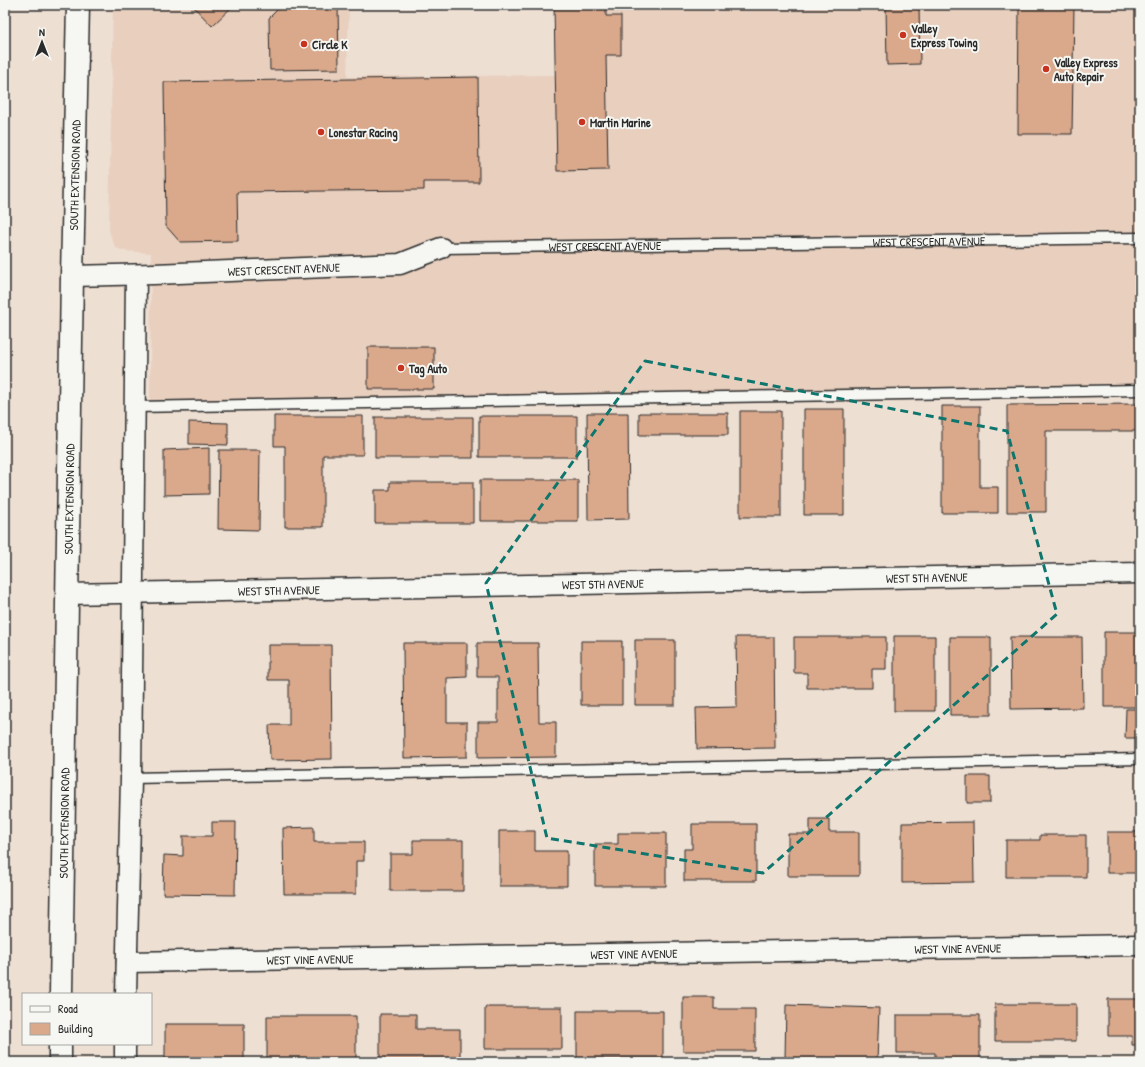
<svg xmlns="http://www.w3.org/2000/svg" width="1145" height="1067" font-family="'Patrick Hand',sans-serif">
  <style>
    .built { fill: #e8cfbe }
    .building { fill: #daa98c; stroke: #2b2b2b }
    .lines { fill: none; stroke-linecap: round; stroke-linejoin: round }
    .service-casing { stroke: #2b2b2b; stroke-width: 13 }
    .minor-casing { stroke: #2b2b2b; stroke-width: 23 }
    .tertiary-casing { stroke: #2b2b2b; stroke-width: 25 }
    .service { stroke: #f6f6f2; stroke-width: 10 }
    .minor { stroke: #f6f6f2; stroke-width: 20 }
    .tertiary { stroke: #f6f6f2; stroke-width: 22 }
    .marked { fill: none; stroke: #0f766e; stroke-width: 3; stroke-dasharray: 8 5; stroke-linejoin: round }
    .poi-dot { fill: #c8321e; stroke: #f6f6f2; stroke-width: 1.5 }
    .labels { text-anchor: middle; dominant-baseline: central; stroke-width: 4; stroke-linejoin: round; paint-order: stroke }
    .poi-label { font-size: 12px; font-weight: bold; fill: #2b2b2b; stroke: #f6f6f2; text-anchor: start }
    .street-label { font-size: 12px; fill: #2b2b2b; stroke: #f6f6f2 }
  </style>
  <rect width="100%" height="100%" fill="#eedfd3"/>
  <filter id="ink" filterUnits="userSpaceOnUse"><feTurbulence type="fractalNoise" baseFrequency=".025" numOctaves="2"/><feDisplacementMap in="SourceGraphic" scale="8" xChannelSelector="R" yChannelSelector="G"/><feConvolveMatrix kernelMatrix="1 2 1 2 8 2 1 2 1" color-interpolation-filters="sRGB"/></filter>
  <g filter="url(#ink)">
    <!-- built -->
    <path class="built" d="M113,5h236l-2,72 208,-2v-70h585v379l-990,20 1,-151 -26,-2 -9,-3 -4,-8 -3,-11z"/>
    <!-- building -->
    <path class="building" d="M192,5h42l-22,21z
      M282,5h56l1,64 -69,1 -1,-52z
      M554,5h52v11h15v39h-15l2,115 -51,1z
      M886,5h33l1,59 -33,1z
      M1019,5h55l-2,129h-54z
      M478,77l1,105h-55v8l-187,2 1,49 -58,1 -14,-16 -2,-144z
      M368,347h66v42h-66z
      M1140,404v27h-94v81h-39v-107z
      M942,406h38v81h18v26h-56z
      M804,409h40v106h-40z
      M740,411h41v106h-41z
      M587,413h41l1,106 -41,1z
      M639,413h89v22h-89z
      M274,416h89v39h-40v72h-38v-81h-11z
      M479,416h98v41h-98z
      M375,417h98v41h-98z
      M189,422l39,1v22l-39,-1z
      M209,448v46l-45,1v-45z
      M219,450h41l-1,80 -41,-1z
      M480,480h98v41h-98z
      M390,482h83v41h-98v-33h15z
      M1104,632h36v75h-36z
      M894,636h41v75h-41z
      M736,637h38l1,111 -78,1 -1,-41 41,-1z
      M794,637h92v32h-14v19h-65v-15h-13z
      M950,637h41v78h-41z
      M1010,637h72l1,71 -72,1z
      M635,640h40v65h-40z
      M581,641h41v64h-41z
      M403,643h64v34l-20,1v44h20v35l-63,1z
      M477,643h61l1,79h17v35l-78,1v-36h20v-45h-21z
      M268,645h63l1,114 -62,1 -1,-35h20v-45h-21z
      M1126,709h14v29h-15z
      M967,776h23v27h-23z
      M810,819h19v13h30v44h-71v-42h22z
      M212,822h24l-1,73 -72,-1 1,-39 19,1v-20h29z
      M973,822l1,60 -72,1v-60z
      M692,824h64v57h-72v-32h8z
      M314,827v15h50v19h-8v33h-72l-1,-66z
      M499,831h36v20h32v35h-68z
      M1107,832h33v41h-33z
      M618,833h48v53h-71v-42h23z
      M1040,835h46v42h-80v-37h34z
      M413,840h50v51h-73v-37h23z
      M683,997h31v12h41v42h-72z
      M1108,999h32v46h-8v-9h-24z
      M995,1004h81v37h-81z
      M786,1005l93,3 -2,54 -92,-3z
      M485,1007h77v42h-77z
      M577,1011h86v48h-86z
      M380,1014h36v15h44v33h-80z
      M897,1015h83v47h-45v-9h-38z
      M267,1016h89v46h-89z
      M165,1024h79v37l-79,1z"/>
    <g class="lines">
      <!-- service casing -->
      <g class="service-casing">
        <g id="service">
          <path id="s1" d="M441,248l699,-10"/>
          <path d="M135,407l1005,-17"/>
          <path d="M131,778l1009,-19"/>
        </g>
      </g>
      <!-- minor casing -->
      <g class="minor-casing">
        <g id="minor">
          <path id="s2" d="M72,276l82,-2 246,-10 41,-16"/>
          <path id="s3" d="M67,594l1073,-21"/>
          <path id="s4" d="M127,962l1013,-17"/>
          <path d="M126,994l5,-216 5,-503"/>
          <path d="M125,1062v-18"/>
        </g>
      </g>
      <!-- tertiary casing -->
      <g class="tertiary-casing">
        <g id="tertiary">
          <path id="s5" d="M61,994l11,-718 6,-271"/>
          <path d="M60,1062v-18"/>
        </g>
      </g>
      <!-- service -->
      <use href="#service" class="service"/>
      <!-- minor -->
      <use href="#minor" class="minor"/>
      <!-- tertiary -->
      <use href="#tertiary" class="tertiary"/>
    </g>
  </g>
  <!-- marked area -->
  <path class="marked" d="M645,361l362,70 50,183 -294,259 -216,-35 -61,-255z"/>
  <!-- markers -->
  <g class="poi-dot">
    <circle cx="903" cy="35" r="4"/>
    <circle cx="304" cy="44" r="4"/>
    <circle cx="1046" cy="69" r="4"/>
    <circle cx="582" cy="122" r="4"/>
    <circle cx="321" cy="132" r="4"/>
    <circle cx="401" cy="368" r="4"/>
  </g>
  <g class="labels">
    <!-- poi labels -->
    <g class="poi-label">
      <text x="911" y="28">Valley<tspan x="911" dy="14">Express Towing</tspan></text>
      <text x="312" y="44">Circle K</text>
      <text x="1054" y="62">Valley Express<tspan x="1054" dy="14">Auto Repair</tspan></text>
      <text x="590" y="122">Martin Marine</text>
      <text x="329" y="132">Lonestar Racing</text>
      <text x="409" y="368">Tag Auto</text>
    </g>
    <!-- street labels -->
    <g class="street-label">
      <text stroke="none"><textPath href="#s5" startOffset="819">SOUTH EXTENSION ROAD</textPath></text>
      <text stroke="none"><textPath href="#s1" startOffset="488">WEST CRESCENT AVENUE</textPath></text>
      <text stroke="none"><textPath href="#s1" startOffset="164">WEST CRESCENT AVENUE</textPath></text>
      <text stroke="none"><textPath href="#s2" startOffset="212">WEST CRESCENT AVENUE</textPath></text>
      <text stroke="none"><textPath href="#s5" startOffset="495">SOUTH EXTENSION ROAD</textPath></text>
      <text stroke="none"><textPath href="#s3" startOffset="860">WEST 5TH AVENUE</textPath></text>
      <text stroke="none"><textPath href="#s3" startOffset="536">WEST 5TH AVENUE</textPath></text>
      <text stroke="none"><textPath href="#s3" startOffset="212">WEST 5TH AVENUE</textPath></text>
      <text stroke="none"><textPath href="#s5" startOffset="171">SOUTH EXTENSION ROAD</textPath></text>
      <text stroke="none"><textPath href="#s4" startOffset="831">WEST VINE AVENUE</textPath></text>
      <text stroke="none"><textPath href="#s4" startOffset="507">WEST VINE AVENUE</textPath></text>
      <text stroke="none"><textPath href="#s4" startOffset="183">WEST VINE AVENUE</textPath></text>
    </g>
  </g>
  <!-- margin -->
  <rect width="1145" height="1067" fill="none" stroke="#f6f6f2" stroke-width="20"/>
  <rect x="10" y="10" width="1125" height="1047" fill="none" stroke="#2b2b2b" stroke-width="1.5" filter="url(#ink)"/>
  <!-- legend -->
  <rect x="22" y="993" width="130" height="52" fill="#f6f6f2" stroke="#a5a5a2"/>
  <rect x="30" y="1006" width="20" height="6" fill="#f6f6f2" stroke="#a5a5a2"/>
  <text x="58" y="1013" font-size="12" fill="#2b2b2b">Road</text>
  <rect x="30" y="1023" width="20" height="12" fill="#daa98c" stroke="#a5a5a2"/>
  <text x="58" y="1033" font-size="12" fill="#2b2b2b">Building</text>
  <!-- north arrow -->
  <g transform="translate(42 42)" stroke="#f6f6f2" stroke-width="3" paint-order="stroke">
  <path d="M0-3L7 15L0 10L-7 15Z" fill="#2b2b2b"/>
  <text y="-6" font-size="11" font-weight="bold" text-anchor="middle" fill="#2b2b2b">N</text>
  </g>
</svg>
